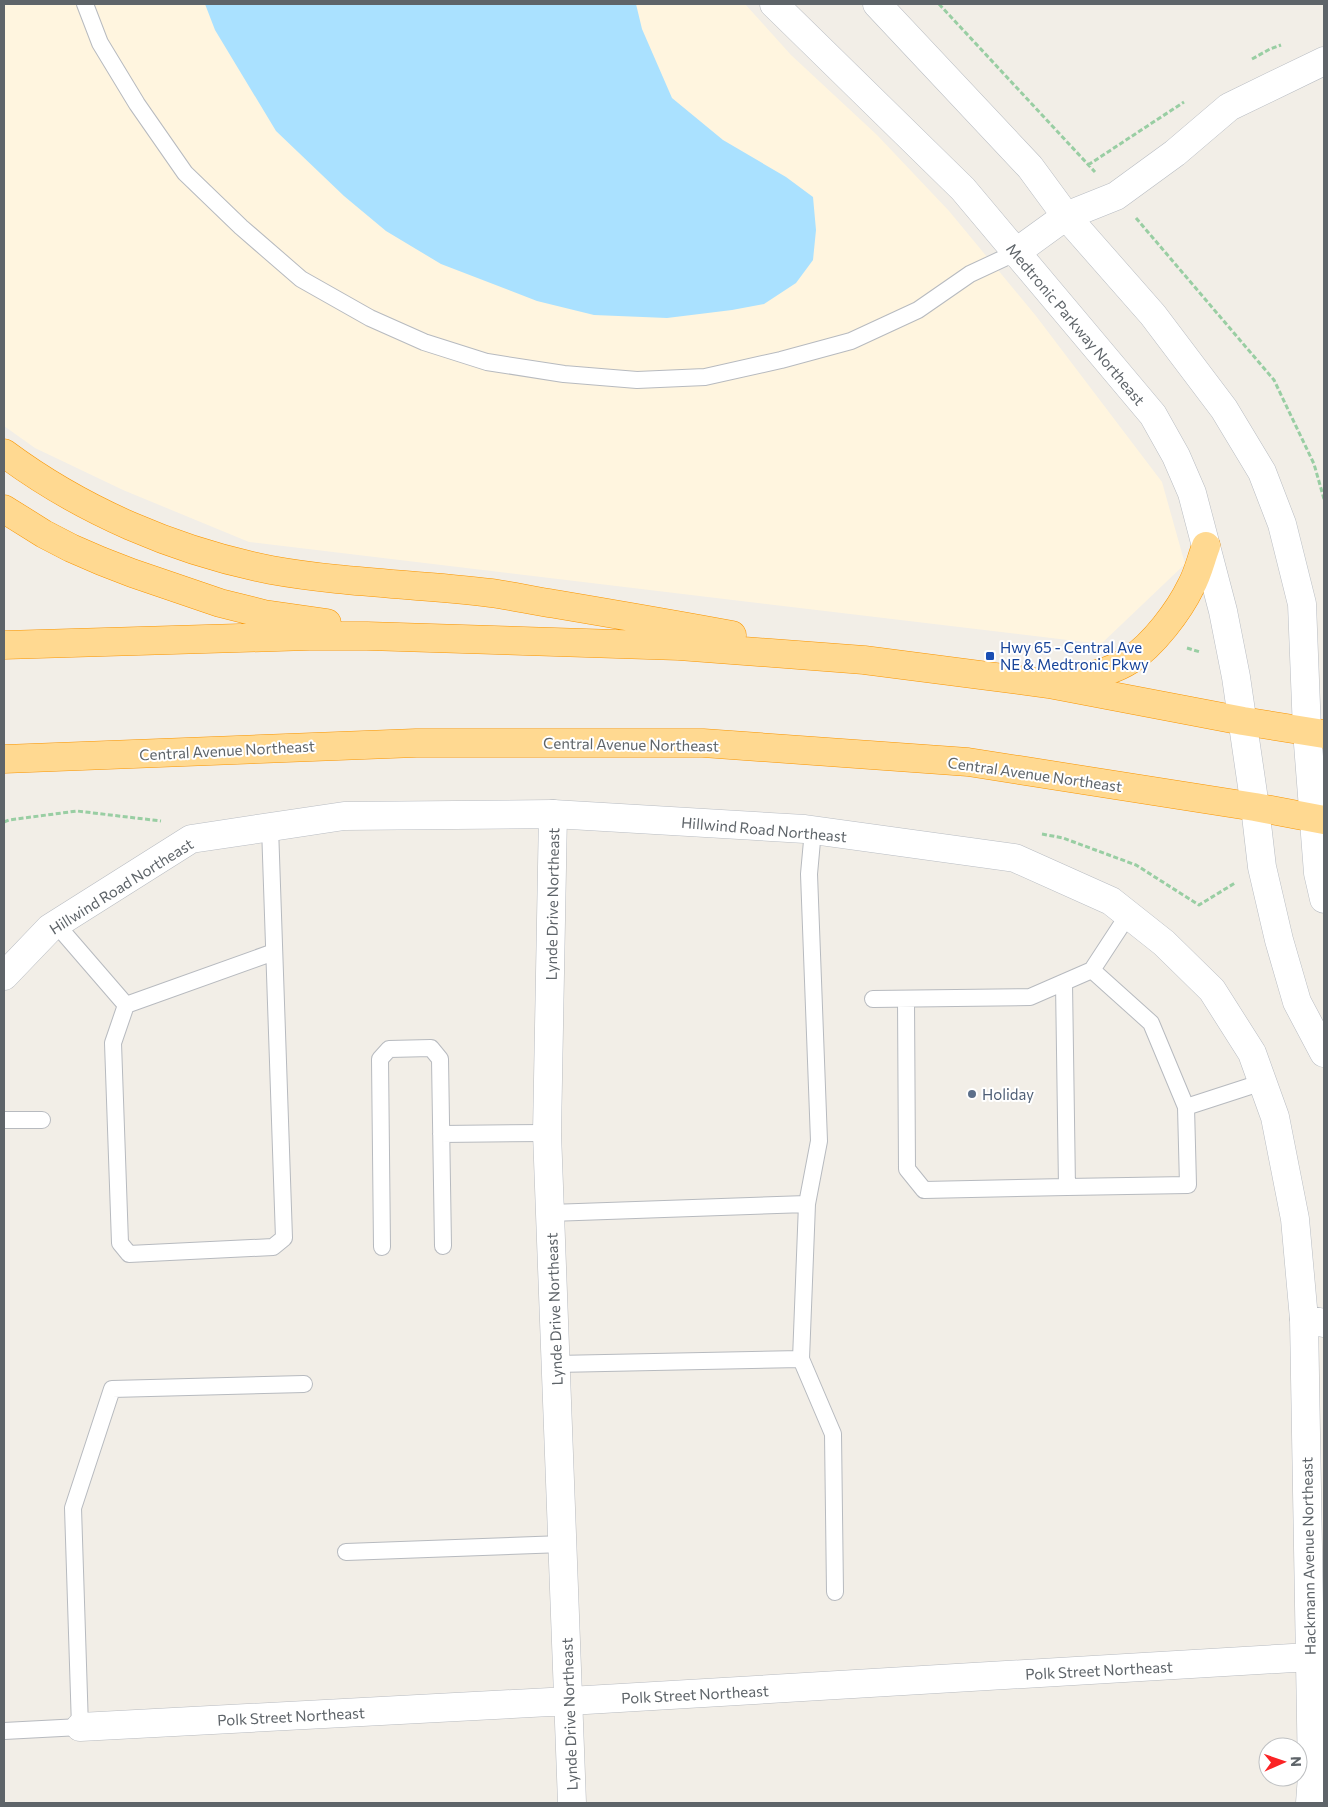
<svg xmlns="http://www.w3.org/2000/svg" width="1328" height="1807" font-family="Commissioner,sans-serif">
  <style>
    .commercial { fill: #fff5df }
    .water { fill: #aae1ff }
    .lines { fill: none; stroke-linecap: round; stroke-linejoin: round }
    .lane-casing { stroke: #b7babf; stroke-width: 18 }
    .street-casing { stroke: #b7babf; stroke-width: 29 }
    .secondary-casing { stroke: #b8bcc2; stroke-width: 29 }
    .highway-casing { stroke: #f99500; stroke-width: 29 }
    .path { stroke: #99cea3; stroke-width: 3; stroke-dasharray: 5 2.5; stroke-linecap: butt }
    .lane { stroke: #fff; stroke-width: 16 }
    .street { stroke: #fff; stroke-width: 28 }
    .secondary { stroke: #fff; stroke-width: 28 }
    .highway { stroke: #ffd991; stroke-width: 28 }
    .transit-dot { fill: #1a4fb4; stroke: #fff; stroke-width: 2 }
    .service-dot { fill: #5c6f8a; stroke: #fff; stroke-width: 2 }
    .labels { text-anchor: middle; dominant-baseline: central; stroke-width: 4; stroke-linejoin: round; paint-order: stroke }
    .street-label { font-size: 15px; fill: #5e6469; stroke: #fff }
    .transit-label { font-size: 15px; fill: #164399; stroke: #fff; text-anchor: start }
    .service-label { font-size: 15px; fill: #4e5e75; stroke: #fff; text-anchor: start }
  </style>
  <rect width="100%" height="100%" fill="#f2eee7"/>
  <!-- commercial -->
  <path class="commercial" d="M4,4h741l46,51 86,80 72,76 87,105 126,166 23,82 -84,80 -852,-102 -126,-52 -88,-42 -31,-22z"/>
  <!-- water -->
  <path class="water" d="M205,4h431l6,25 30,69 51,42 63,37 27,20 3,33 -3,30 -17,23 -32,21 -32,6 -65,8 -73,-3 -57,-14 -96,-37 -55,-33 -42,-35 -68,-65 -61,-101z"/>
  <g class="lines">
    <!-- lane casing -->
    <g class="lane-casing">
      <path id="lane" d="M85,4l15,39 37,61 48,69 56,54 60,52 69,39 54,24 63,20 77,12 73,6 68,-3 76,-17 70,-19 67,-31 52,-36 45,-21
        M813,830l-4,44 10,267 -12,63 -6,155 32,75 2,158
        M56,924l70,81 -13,38 7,200 9,11 144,-7 11,-9 -14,-411
        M1092,970l36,-55
        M873,999l157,-2 62,-27 59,53 35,84 77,-25
        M906,999l1,170 17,21 143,-3 -3,-204
        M126,1005l148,-53
        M4,1120h38
        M441,1134l106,-1
        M1067,1187l121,-2 -2,-78
        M550,1213l257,-9
        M382,1247l-2,-188 9,-10 42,-1 9,11 3,187
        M556,1364l245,-5
        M346,1552l217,-8
        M4,1731l76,-4 -7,-219 39,-119 192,-5"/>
    </g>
    <!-- street casing -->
    <g class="street-casing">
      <path id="street" d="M553,814l-6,319 25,670
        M1304,1319l8,457 -2,27
        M80,1727l489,-26 741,-44"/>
    </g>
    <!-- secondary casing -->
    <g class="secondary-casing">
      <path id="secondary" d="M774,4l189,185 190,226 23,41 16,37 31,118 13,66 19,130 7,60 17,73 18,62 27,51
        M877,4l153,163 36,49 87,99 71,94 38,63 20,52 20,80 5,127 11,142 6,26
        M1015,253l51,-37 50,-20 59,-43 54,-46 95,-46
        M4,976l46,-48 141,-89 153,-23 209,-2 252,15 210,29 96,43 53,42 48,47 40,63 23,64 20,102 9,100 20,4"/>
    </g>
    <!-- highway casing -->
    <g class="highway-casing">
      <path id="highway" d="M4,453c78,58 171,98 267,117 72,13 147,14 220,23 22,3 43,8 64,11 59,10 118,20 177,31
        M4,509l40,25 27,14 30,13 31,12 88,30 44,11 63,9
        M4,645l305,-9h58l312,10 185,14 185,24 194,37 81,13
        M1060,684c23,-7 50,-11 70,-24 23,-15 49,-49 61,-74 7,-12 10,-27 15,-40
        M4,759l412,-16h287l265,19 287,45 69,13"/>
    </g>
    <!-- path -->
    <path class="path" d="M939,4l156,168
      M1252,59l18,-10 11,-4
      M1088,165l96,-63
      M1136,218l138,162 40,84 10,35
      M1187,648l13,4
      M4,822l5,-2 68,-9 84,10
      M1042,834l21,4 73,27 63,40 36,-22"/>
    <!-- lane -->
    <use href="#lane" class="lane"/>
    <!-- street -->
    <use href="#street" class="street"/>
    <!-- secondary -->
    <use href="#secondary" class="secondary"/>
    <!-- highway -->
    <use href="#highway" class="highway"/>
  </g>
  <!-- markers -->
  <rect class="transit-dot" x="985" y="651" width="10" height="10" rx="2.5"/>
  <circle class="service-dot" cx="972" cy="1094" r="5"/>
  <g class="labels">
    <!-- street labels -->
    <g class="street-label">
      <text transform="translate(1076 324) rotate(50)">Medtronic Parkway Northeast</text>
      <text transform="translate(631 744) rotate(1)">Central Avenue Northeast</text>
      <text transform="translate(227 750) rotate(-3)">Central Avenue Northeast</text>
      <text transform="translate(1035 774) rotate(8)">Central Avenue Northeast</text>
      <text transform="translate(764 829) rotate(5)">Hillwind Road Northeast</text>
      <text transform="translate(121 886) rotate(-32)">Hillwind Road Northeast</text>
      <text transform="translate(552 904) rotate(-89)">Lynde Drive Northeast</text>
      <text transform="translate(554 1309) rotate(-92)">Lynde Drive Northeast</text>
      <text transform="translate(1308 1556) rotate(-91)">Hackmann Avenue Northeast</text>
      <text transform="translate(1099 1670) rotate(-3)">Polk Street Northeast</text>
      <text transform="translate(695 1694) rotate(-3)">Polk Street Northeast</text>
      <text transform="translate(569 1714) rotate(-92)">Lynde Drive Northeast</text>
      <text transform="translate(291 1716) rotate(-3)">Polk Street Northeast</text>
    </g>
    <!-- transit labels -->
    <g class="transit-label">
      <text x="1000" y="647">Hwy 65 - Central Ave<tspan x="1000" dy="17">NE &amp; Medtronic Pkwy</tspan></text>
    </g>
    <!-- service labels -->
    <g class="service-label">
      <text x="982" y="1094">Holiday</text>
    </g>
  </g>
  <!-- border -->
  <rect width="1328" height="1807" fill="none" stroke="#5e6469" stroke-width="10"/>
  <!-- north arrow -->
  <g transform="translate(1283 1762) rotate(88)"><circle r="24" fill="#ffffff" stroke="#bfc1c3"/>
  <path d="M0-4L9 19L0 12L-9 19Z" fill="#fb2325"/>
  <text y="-8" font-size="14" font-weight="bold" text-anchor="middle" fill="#5e6469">N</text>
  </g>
</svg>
